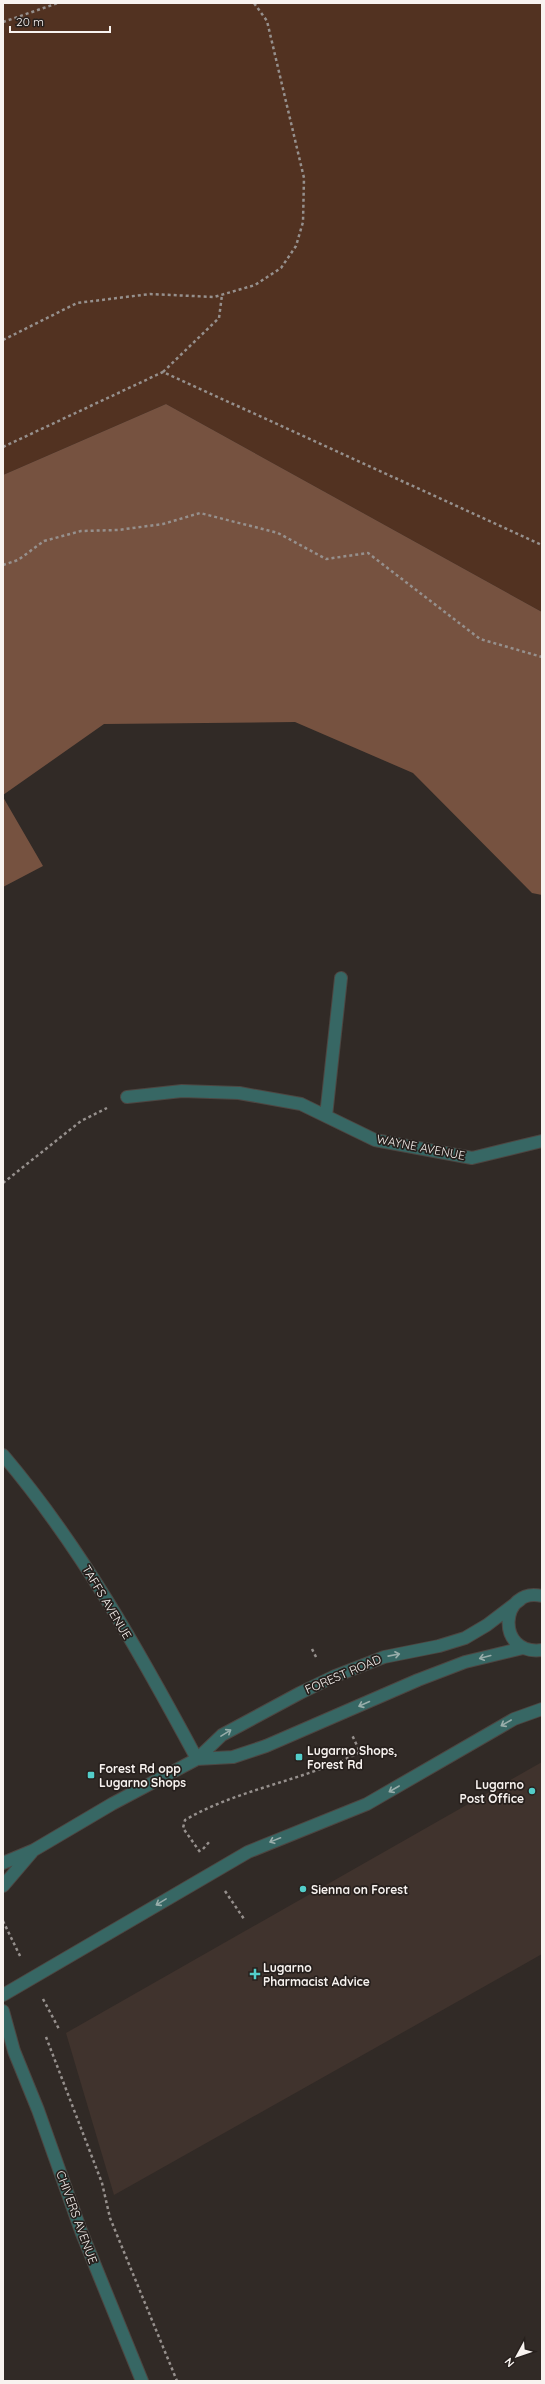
<svg xmlns="http://www.w3.org/2000/svg" width="545" height="2384" font-family="Quicksand,sans-serif">
  <style>
    .built { fill: #40332d }
    .green { fill: #523221 }
    .forest { fill: #765240 }
    .lines { fill: none; stroke-linecap: round; stroke-linejoin: round }
    .minor-casing { stroke: #4d4642; stroke-width: 14 }
    .path { stroke: #96908d; stroke-width: 2.5; stroke-dasharray: 3 3; stroke-linecap: butt }
    .minor { stroke: #376764; stroke-width: 12 }
    .oneway { stroke: #98adaa }
    .poi-dot { fill: #53cdc9; stroke: #27201d; stroke-width: 1.5 }
    .labels { text-anchor: middle; dominant-baseline: central; stroke-width: 3.5; stroke-linejoin: round; paint-order: stroke }
    .street-label { font-size: 12px; fill: #f8f3f0; stroke: #27201d }
    .poi-label { font-size: 12px; font-weight: bold; fill: #f8f3f0; stroke: #27201d; text-anchor: start }
  </style>
  <rect width="100%" height="100%" fill="#312a26"/>
  <!-- built -->
  <path class="built" d="M542,1762v192l-428,241 -48,-162z"/>
  <!-- green -->
  <path class="green" d="M3,3h539v609l-376,-208 -163,71z"/>
  <!-- forest -->
  <path class="forest" d="M166,404l376,208v283l-10,-2 -119,-120 -118,-51 -191,2 -101,71v-320z
    M3,797l40,69 -40,21z"/>
  <g class="lines">
    <!-- minor casing -->
    <g class="minor-casing">
      <path id="minor" d="M127,1097l55,-6 57,2 62,11 74,36 97,18 70,-17
        M326,1116l15,-138
        M3,1455c78,92 137,198 194,304
        M542,1596c-42,-10 -47,60 0,54
        M197,1759l36,-2 33,-11 152,-66 47,-18 58,-14
        M3,1863l31,-13 78,-46 85,-45 25,-24 78,-42 35,-17 49,-19 55,-11 26,-8 22,-13 33,-25
        M3,1886l29,-34
        M3,1995l245,-143 119,-48 147,-85 28,-10
        M3,2011l11,40 24,59 43,121 61,150"/>
    </g>
    <!-- path -->
    <path class="path" d="M3,22l55,-19
      M3,340l74,-37 73,-9 64,3 41,-12 26,-17 15,-22 7,-24 1,-44 -37,-157 -13,-18
      M163,372l56,-54 3,-23
      M3,447l160,-75 379,173
      M3,565l15,-5 26,-19 37,-10 37,-1 45,-6 37,-11 78,20 48,26 42,-6 112,86 62,18
      M3,1183l78,-62 26,-13
      M312,1649l5,10
      M203,1849l7,-8
      M200,1852l-17,-24 2,-8c55,-32 119,-39 175,-68l-8,-17
      M225,1891l19,28
      M3,1921l18,37
      M43,1999l16,30
      M46,2037l56,146 8,35 67,163"/>
    <!-- minor -->
    <use href="#minor" class="minor"/>
  </g>
  <!-- one-way arrows -->
  <defs><path id="oneway-shaft" d="M-6 0H5M1.5-3L5.5 0L1.5 3" fill="none" stroke-width="1.6" stroke-linecap="round" stroke-linejoin="round"/></defs>
  <g class="oneway">
    <use href="#oneway-shaft" transform="translate(394 1655) rotate(-11)"/>
    <use href="#oneway-shaft" transform="translate(485 1657) rotate(165)"/>
    <use href="#oneway-shaft" transform="translate(364 1704) rotate(156)"/>
    <use href="#oneway-shaft" transform="translate(506 1723) rotate(150)"/>
    <use href="#oneway-shaft" transform="translate(226 1733) rotate(-32)"/>
    <use href="#oneway-shaft" transform="translate(394 1789) rotate(150)"/>
    <use href="#oneway-shaft" transform="translate(275 1840) rotate(158)"/>
    <use href="#oneway-shaft" transform="translate(161 1902) rotate(149)"/>
  </g>
  <!-- markers -->
  <g class="poi-dot">
    <rect x="295" y="1753" width="8" height="8" rx="2"/>
    <rect x="87" y="1771" width="8" height="8" rx="2"/>
    <circle cx="532" cy="1791" r="4"/>
    <circle cx="303" cy="1889" r="4"/>
    <path d="M253 1968h4v4h4v4h-4v4h-4v-4h-4v-4h4z"/>
  </g>
  <g class="labels">
    <!-- street labels -->
    <g class="street-label">
      <text transform="translate(421 1147) rotate(11)">WAYNE AVENUE</text>
      <text transform="translate(107 1602) rotate(59)">TAFFS AVENUE</text>
      <text transform="translate(343 1674) rotate(-23)">FOREST ROAD</text>
      <text transform="translate(77 2217) rotate(70)">CHIVERS AVENUE</text>
    </g>
    <!-- poi labels -->
    <g class="poi-label">
      <text x="307" y="1750">Lugarno Shops,<tspan x="307" dy="14">Forest Rd</tspan></text>
      <text x="99" y="1768">Forest Rd opp<tspan x="99" dy="14">Lugarno Shops</tspan></text>
      <text x="524" y="1784" text-anchor="end">Lugarno<tspan x="524" dy="14">Post Office</tspan></text>
      <text x="311" y="1889">Sienna on Forest</text>
      <text x="263" y="1967">Lugarno<tspan x="263" dy="14">Pharmacist Advice</tspan></text>
    </g>
  </g>
  <!-- border -->
  <rect width="545" height="2384" fill="none" stroke="#f8f3f0" stroke-width="8"/>
  <!-- north arrow -->
  <g transform="translate(517 2356) rotate(230)" stroke="#27201d" stroke-width="3" paint-order="stroke">
  <path d="M0-3L7 15L0 10L-7 15Z" fill="#f8f3f0"/>
  <text y="-6" font-size="11" font-weight="bold" text-anchor="middle" fill="#f8f3f0">N</text>
  </g>
  <!-- scale -->
  <path d="M10 26v6h100v-6" fill="none" stroke="#f8f3f0" stroke-width="2"/>
  <text x="16" y="26" font-size="12" fill="#f8f3f0" stroke="#27201d" stroke-width="3" paint-order="stroke">20 m</text>
</svg>
